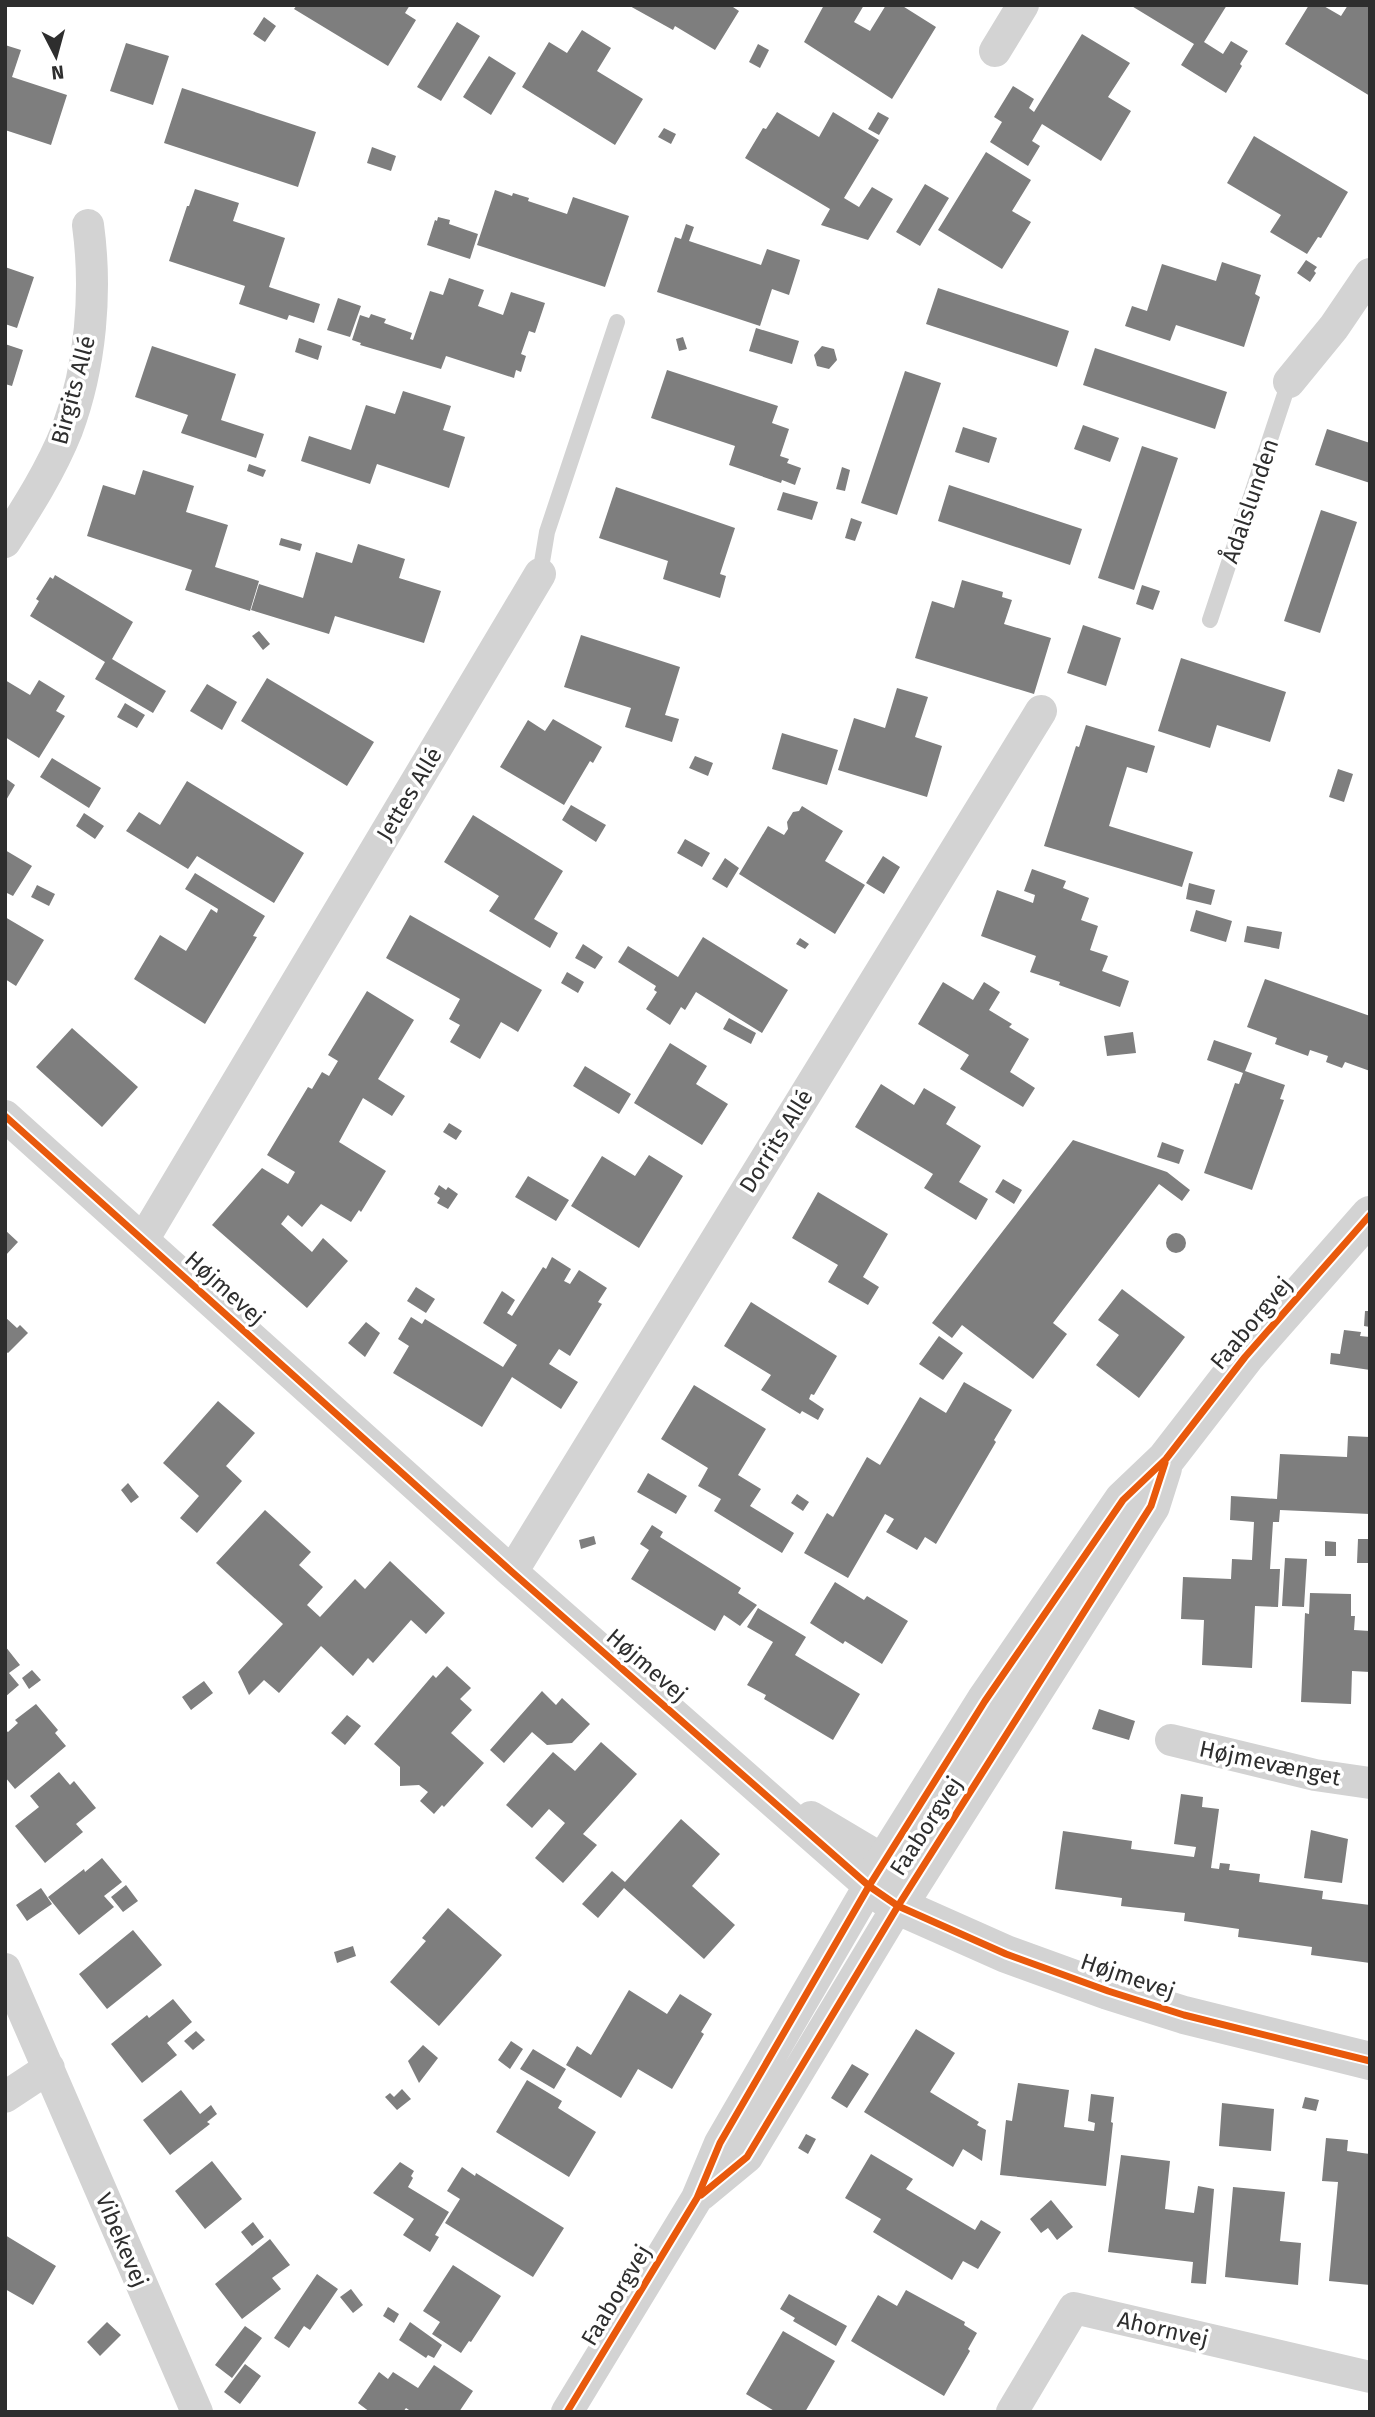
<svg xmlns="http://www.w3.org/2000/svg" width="1375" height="2417" font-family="'Fira Sans',sans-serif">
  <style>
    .building { fill: #7e7e7e }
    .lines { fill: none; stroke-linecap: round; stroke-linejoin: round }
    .service { stroke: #d3d3d3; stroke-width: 16 }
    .minor { stroke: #d3d3d3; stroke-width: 32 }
    .tertiary { stroke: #d3d3d3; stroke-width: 38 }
    .cycleway-casing { stroke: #fff; stroke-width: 11 }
    .cycleway { stroke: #e8590c; stroke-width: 7 }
    .labels { text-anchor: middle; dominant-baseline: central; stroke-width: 7; stroke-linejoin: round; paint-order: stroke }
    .street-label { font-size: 23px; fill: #2e2e2e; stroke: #fff }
  </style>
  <rect width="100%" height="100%" fill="#fff"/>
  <!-- building -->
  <path class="building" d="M297,5h113l-5,8 11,7 -28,46 -94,-57z
    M628,5h102l9,6 -24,39 -40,-24 -2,4z
    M824,5h40l-10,17 16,9 16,-26h15l35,22 -44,72 -88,-57z
    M1130,5h97l-23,37 19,12 8,-13 17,10 -8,13 2,2 -16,27 -45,-28 13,-21z
    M1309,5h13l19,11 7,-11h22v91l-85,-52z
    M264,17l12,9 -11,16 -12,-8z
    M457,22l23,14 -39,65 -24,-14z
    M582,30l29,18 -14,23 46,28 -28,46 -93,-58 27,-45 18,11z
    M1082,34l48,29 -22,34 23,14 -30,50 -59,-37 -10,17 8,5 -12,20 -38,-24 12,-20 -8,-5 19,-31 21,13 -5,9 5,4z
    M126,43l43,13 -16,49 -43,-14z
    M758,44l11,6 -9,18 -11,-6z
    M5,45l16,5 -9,27 55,18 -16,50 -46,-15z
    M489,56l27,17 -25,42 -28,-18z
    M182,88l134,44 -18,55 -134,-44z
    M777,112l42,25 14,-25 46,28 -35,58 15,9 13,-20 21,12 -25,41 -47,-15 9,-16 -85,-51 18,-30 3,1z
    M878,112l11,6 -10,17 -11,-6z
    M664,128l12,6 -5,10 -13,-7z
    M1254,136l94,56 -27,46 -3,-1 -11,17 -37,-22 11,-17 -54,-32z
    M372,147l24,9 -5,15 -24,-8z
    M986,152l45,28 -19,31 19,11 -29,47 -64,-39z
    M925,184l24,14 -29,48 -24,-14z
    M195,189l44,14 -6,18 52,17 -16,49 51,17 -6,19 -25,-8 -2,5 -48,-16 6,-18 -76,-25 18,-55h2z
    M495,190l17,6 1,-3 16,5 -1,3 39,13 6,-17 56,19 -24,71 -128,-42z
    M438,217l12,3 -1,4 29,10 -8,25 -43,-14 8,-25 2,1z
    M686,224l8,3 -5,14 72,24 6,-16 33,11 -11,35 -17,-6 -12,37 -103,-34 18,-55 6,2z
    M1306,260l11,7 -3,4 2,2 -6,9 -13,-9z
    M1222,262l39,13 -6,19 5,3 -16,50 -68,-22 -6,16 -45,-15 7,-20 15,5 15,-47 54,17z
    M5,267l29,10 -17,51 -12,-4z
    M449,278l35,12 -6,16 25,9 8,-23 34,11 -10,30 -6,-2 -8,23 5,2 -5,16 -5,-2 -2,8 -68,-22 -5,13 -81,-24 1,-2 -9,-3 8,-25 9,3 2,-4 15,5 -2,4 28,10 -2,6 3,1 17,-49 13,4z
    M938,288l131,43 -12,36 -131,-43z
    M338,298l23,8 -11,31 -23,-7z
    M756,328l43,13 -7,23 -43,-13z
    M683,337l4,12 -8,2 -3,-12z
    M299,338l23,8 -4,14 -23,-8z
    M5,344l18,6 -11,36 -7,-2z
    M152,346l84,28 -15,46 43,14 -8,24 -75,-25 7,-18 -53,-18z
    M822,346l12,3 3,11 -8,9 -12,-3 -3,-11z
    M1095,348l132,44 -12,37 -132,-44z
    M667,370l111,36 -6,17 17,6 -9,27 9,3 -2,4 14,5 -6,17 -13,-5 -1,3 -52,-18 6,-19 -84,-28z
    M905,371l36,12 -44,132 -36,-12z
    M403,391l48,15 -8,24 22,7 -16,51 -72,-24 -7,20 -69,-23 8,-25 42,14 15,-45 29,9z
    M1083,425l36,13 -9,24 -36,-13z
    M963,427l34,11 -8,25 -34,-11z
    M1327,429l43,14v40l-55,-18z
    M1142,446l36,12 -44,132 -36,-12z
    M249,464l17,6 -3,7 -16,-6z
    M842,467l8,3 -5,21 -9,-2z
    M143,470l51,16 -8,26 42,13 -13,42 44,14 -9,30 -65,-21 7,-20 -105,-34 16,-51 32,10z
    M949,485l133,44 -12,36 -132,-44z
    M616,487l119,41 -15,46 6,2 -6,22 -57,-19 5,-18 -69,-23z
    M783,492l35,10 -6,18 -35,-10z
    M1321,510l36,12 -37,111 -36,-12z
    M851,518l11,4 -7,19 -10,-3z
    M281,538l21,6 -2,7 -21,-6z
    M358,544l47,15 -6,19 42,13 -17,52 -89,-27 -6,18 -78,-24 8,-26 44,14 13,-46 36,11z
    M55,575l78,47 -21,37 54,32 -13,22 -58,-34 10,-17 -75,-46 9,-15 -3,-2 14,-22 3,2z
    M962,580l41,12 -1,5 10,3 -8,24 47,14 -17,56 -119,-36 17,-57 22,7z
    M1142,585l18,6 -7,19 -17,-6z
    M1083,625l38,13 -15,48 -39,-13z
    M259,631l11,13 -7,6 -11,-14z
    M581,635l99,32 -15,48 14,4 -7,23 -47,-15 6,-19 -67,-21z
    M1181,658l105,34 -16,50 -53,-17 -7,23 -52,-17z
    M267,678l107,64 -27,44 -106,-65z
    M5,680l25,15 9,-15 26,16 -9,15 9,5 -26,42 -34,-21z
    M207,684l30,18 -15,28 -32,-19z
    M897,688l31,9 -13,40 27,9 -15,51 -89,-27 16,-52 31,10z
    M125,703l20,12 -8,13 -20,-11z
    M553,719l49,28 -9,16 -3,-2 -26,44 -64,-38 28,-47 17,11z
    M1086,725l69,21 -8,27 -20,-6 -18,59 84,26 -11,35 -138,-41 32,-100 3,1z
    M782,733l56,17 -11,35 -55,-16z
    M695,756l18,7 -5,13 -19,-8z
    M52,758l49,30 -12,20 -49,-31z
    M1338,769l15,5 -9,28 -15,-5z
    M5,778l10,7 -10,17z
    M187,781l117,72 -30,50 -77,-47 -9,13 -62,-38 13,-19 21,13z
    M571,805l35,20 -10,17 -34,-22z
    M802,806l41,25 -18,30 40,24 -30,49 -96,-60 29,-48 16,9 4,-6 -1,-7 6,-10 6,-1z
    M84,813l20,13 -9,13 -19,-13z
    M473,815l90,56 -29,48 24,14 -8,15 -61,-37 10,-15 -55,-34z
    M685,839l25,14 -8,14 -25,-14z
    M5,850l27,16 -19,30 -8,-4z
    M883,856l17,11 -16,27 -18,-11z
    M725,858l14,10 -12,20 -15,-9z
    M1032,869l34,12 -3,7 26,10 -8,22 17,6 -8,24 18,6 -6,15 27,10 -9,26 -61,-22 1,-3 -30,-10 6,-16 -55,-20 16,-46 36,13 2,-8 -11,-4z
    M195,873l70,43 -12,20 4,1 -52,87 -71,-45 26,-44 26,16 25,-42 6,4 1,-4 -33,-20z
    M1189,883l26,7 -4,15 -25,-6z
    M37,885l18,9 -6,12 -18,-9z
    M1196,910l36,11 -6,21 -36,-11z
    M410,915l132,75 -24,42 -17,-10 -21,37 -30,-17 10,-17 -11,-6 11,-20 -74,-41z
    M5,917l39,23 -28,46 -11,-7z
    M1247,926l35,6 -3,17 -35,-7z
    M703,937l85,53 -26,43 -66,-41 -11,18 -4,-3 -11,18 -24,-16 11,-17 -3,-2 2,-4 -38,-24 10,-16 50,31z
    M800,938l9,6 -4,5 -9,-5z
    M583,944l20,13 -8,12 -20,-11z
    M567,972l17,10 -6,11 -17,-10z
    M1265,979l105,37v55l-25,-9 -3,6 -16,-6 2,-6 -18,-6 -2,6 -33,-12 2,-6 -30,-11z
    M943,982l30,18 11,-18 16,10 -11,18 23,14 -3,3 20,12 -19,33 25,16 -12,19 -63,-38 9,-14 -51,-31z
    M367,991l47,29 -36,59 27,17 -13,20 -29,-18 -24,44 47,29 -25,41 -2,-2 -8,12 -30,-18 -19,23 -14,-12 -7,9 31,28 11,-14 25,23 -41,47 -95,-83 50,-57 26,16 7,-12 -28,-17 41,-68 4,2 10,-17 7,4 9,-15 -10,-6z
    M729,1018l27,15 -5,11 -28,-15z
    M72,1028l66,59 -36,40 -66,-60z
    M1133,1032l3,21 -29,3 -3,-20z
    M1214,1040l38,13 -7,18 40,14 -5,14 4,1 -32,90 -48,-17 31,-90 4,1 4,-11 -36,-13z
    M670,1043l37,23 -11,18 32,20 -26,41 -68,-42z
    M585,1066l46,28 -12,20 -46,-28z
    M881,1084l33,21 10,-17 32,19 -10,17 35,22 -22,36 29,17 -12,21 -52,-32 9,-14 -78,-47z
    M449,1123l13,8 -6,9 -13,-8z
    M1073,1140l94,32 23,18 -8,11 -23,-17 -106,139 14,11 -34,45 -71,-54 -10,13 -20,-15z
    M1162,1142l22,8 -5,14 -22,-7z
    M649,1155l34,21 -44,72 -68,-42 31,-50 33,20z
    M528,1176l41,24 -13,21 -41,-24z
    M1003,1179l19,11 -8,14 -19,-12z
    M439,1185l7,5 2,-3 10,7 -10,15 -11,-6 3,-5 -6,-4z
    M818,1192l70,42 -25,43 16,10 -11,18 -40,-23 10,-17 -46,-27z
    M5,1230l13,12 -13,14z
    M1166 1243a10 10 0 1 1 20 0a10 10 0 1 1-20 0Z
    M552,1257l19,12 -7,12 6,3 9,-14 28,18 -9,14 4,2 -32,52 -11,-7 -10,15 29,18 -17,27 -49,-32 -30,50 -89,-54 16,-27 -11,-7 13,-22 11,7 3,-5 78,48 14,-22 -34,-22 19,-32 13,9 -8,13 5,3 31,-49 3,2z
    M416,1287l19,12 -9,14 -19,-12z
    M1122,1289l63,48 -46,61 -43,-33 23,-30 -21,-15z
    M751,1302l86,54 -23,39 -3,-1 -2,5 15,10 -6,11 -16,-9 -2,3 -39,-24 10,-15 -47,-29z
    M1365,1311h5v16l-6,-1z
    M5,1317l12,11 3,-3 8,8 -20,20 -3,-2z
    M366,1322l14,11 -15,24 -17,-14z
    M1344,1330l17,2 -1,4 10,1v33l-40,-6 1,-11 9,1z
    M939,1336l24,17 -20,27 -24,-16z
    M964,1382l48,28 -18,30 2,2 -60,102 -11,-7 -8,13 -31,-18 8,-13 -9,-5 -37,64 -44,-25 23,-40 6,4 34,-60 13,8 40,-68 26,16z
    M694,1385l72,44 -28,46 23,14 -11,17 44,27 -12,20 -68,-42 7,-12 -23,-13 10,-18 -47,-29z
    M218,1401l37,32 -29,33 16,15 -45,52 -17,-15 19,-22 -36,-33z
    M1348,1436l22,1v77l-90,-4 -1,12h-6l-3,47h10l-2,38 -23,-1 -3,62 -50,-3 2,-45 -23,-1 2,-42 48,2 1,-20 20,1 2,-38 -24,-2 1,-24 46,3 3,-45 67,3z
    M648,1473l39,23 -11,18 -39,-22z
    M128,1483l11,14 -8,6 -10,-13z
    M797,1494l12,8 -6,9 -12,-8z
    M265,1510l46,42 -12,13 24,22 -16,18 13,12 35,-38 10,10 25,-28 55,52 -19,21 -15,-14 -38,43 -5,-5 -15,18 -32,-30 -42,47 -15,-13 -15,15 -11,-23 45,-48 -67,-61z
    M652,1525l11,7 -3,5 81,51 -3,5 19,12 -17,21 -16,-11 -9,16 -84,-52 18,-29 -9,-6z
    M594,1536l2,8 -15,5 -2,-9z
    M1358,1539h11l1,24h-13z
    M1325,1541l11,1v14h-11z
    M1285,1558l22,1 -3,48 -22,-1z
    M835,1582l29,18 3,-4 41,25 -26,43 -37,-23 -2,3 -33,-21z
    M1310,1593l41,1v22h4l-1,14 16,1v41l-18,-1 -1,33 -50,-2 4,-89 4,1z
    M758,1608l48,29 -11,18 65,39 -27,46 -69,-41 2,-4 -19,-10 26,-43 -26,-15z
    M5,1646l15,19 -11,8 10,12 -14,12z
    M447,1666l24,22 -11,11 12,11 -21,23 33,30 -40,44 -2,-2 -8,9 -14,-13 8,-9 -9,-7 -19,1v-19l-26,-23 59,-69 3,3z
    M32,1670l9,10 -12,9 -7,-11z
    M204,1681l9,12 -22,17 -9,-13z
    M542,1691l14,14 6,-7 28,26 -18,19 -25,2 -15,-13 -28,31 -14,-13z
    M36,1704l22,26 -3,3 11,13 -51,43 -10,-12v-47l3,2 10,-9 -3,-3z
    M1099,1709l36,12 -6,19 -37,-11z
    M347,1715l14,11 -16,19 -14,-12z
    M601,1742l36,32 -54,60 14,11 -34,38 -28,-25 30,-35 -16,-14 -17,19 -26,-23 47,-53 22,19z
    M59,1772l11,13 4,-4 22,27 -20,16 7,8 -38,31 -30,-37 24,-19 -9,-11z
    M1181,1794l22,3 -1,10 17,2 -8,59 8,1 1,-6 10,1 -1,6 31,4 -1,8 64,9 -1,8 48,6v58l-59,-8 1,-8 -74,-10 1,-8 -55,-8 1,-8 -64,-7 1,-8 -67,-9 8,-58 69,10 -1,8 63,8 2,-10 -22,-3z
    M681,1819l39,35 -28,32 43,39 -31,34 -80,-71 -26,30 -16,-14 30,-33 13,11z
    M1311,1830l37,9 -6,44 -38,-5z
    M102,1858l20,24 -18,14 10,11 -35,28 -31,-38 36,-28 1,3z
    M126,1885l12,16 -15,11 -12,-15z
    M41,1888l11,16 -25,17 -11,-16z
    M448,1908l54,47 -63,71 -49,-44 36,-41 -4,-3z
    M133,1930l29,35 -55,44 -28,-35z
    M353,1946l3,10 -19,7 -3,-11z
    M629,1990l38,24 13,-20 32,20 -11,18 3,2 -32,55 -34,-20 -17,29 -55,-33 11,-19 14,9z
    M173,1999l19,23 -25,21 10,12 -35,28 -31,-39 36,-29 2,3z
    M916,2029l39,24 -25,39 49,30 -2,3 9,5 -4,31 -19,-12 -10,18 -89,-55z
    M196,2031l9,9 -12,10 -9,-9z
    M511,2041l12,8 -13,20 -12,-9z
    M423,2045l15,13 -19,25 -11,-22z
    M533,2049l33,20 -12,20 -34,-20z
    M852,2064l17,10 -22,34 -16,-10z
    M527,2080l35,21 -4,7 38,24 -27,45 -73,-45z
    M1018,2083l51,7 -5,37 30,4 1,-8 -7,-2 3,-27 23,3 -3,25 2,1 -7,63 -106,-11 6,-55 6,1z
    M402,2089l9,10 -14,11 -12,-13 5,-4 4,4z
    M181,2090l19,24 11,-9 6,9 -10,8 3,2 -40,31 -27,-35z
    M1305,2097l14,3 -3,11 -14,-3z
    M1222,2103l52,6 -3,42 -52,-5z
    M806,2134l10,5 -8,15 -10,-6z
    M1326,2138l22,2 -1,11 23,3v131l-41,-4 9,-99 -16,-1z
    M871,2154l42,25 -7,10 69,41 6,-10 20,12 -23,37 -15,-8 -11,19 -79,-48 8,-13 -36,-21z
    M1121,2155l49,6 -5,48 29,4 4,-27 16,3 -8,95 -15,-1 2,-21 -85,-10z
    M212,2161l30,38 -37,30 -30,-38z
    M400,2162l14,9 -3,5 2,2 -5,9 41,25 -14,23 4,2 -9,15 -27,-17 11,-16 -41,-26z
    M462,2167l13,9 1,-3 88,55 -31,49 -88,-54 15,-24 -13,-8z
    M1233,2187l52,5 -5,49 21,2 -3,42 -73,-8z
    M1051,2200l22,27 -16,13 -9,-12 -7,5 -11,-14z
    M253,2222l11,15 -12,9 -11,-14z
    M5,2235l51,31 -23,39 -28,-16z
    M270,2239l20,26 -18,13 9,11 -39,30 -27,-35z
    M453,2265l48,31 -30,46 -2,-1 -8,12 -29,-19 8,-12 -17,-11z
    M317,2274l21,15 -28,41 -6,-4 -15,22 -15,-10z
    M351,2289l12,16 -10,8 -13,-16z
    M906,2290l59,32 -1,3 13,8 -9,16 2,2 -26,45 -93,-55 27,-46 19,11z
    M789,2294l58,32 -11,20 -43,-25 2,-3 -15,-9z
    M388,2307l11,7 -5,9 -11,-7z
    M107,2322l14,13 -21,21 -13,-14z
    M410,2322l32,23 -8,13 -6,-3 -2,3 -27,-18z
    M245,2326l17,12 -30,40 -17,-13z
    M783,2331l52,30 -30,51h-29l-30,-18z
    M245,2364l16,12 -21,28 -16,-12z
    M434,2365l39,26 -14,21h-47l-6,-4 -3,4h-33l-12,-9 21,-31 9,7 5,-7 25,16z"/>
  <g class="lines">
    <!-- service -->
    <path class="service" d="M540,574l7,-42 70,-210
      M1210,620l79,-238"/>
    <!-- minor -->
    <path class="minor" d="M995,51l28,-46
      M1289,382l45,-55 36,-53
      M5,542c23,-36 46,-72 62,-112 24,-64 30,-139 21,-205
      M5,1116l507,456 357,314 -149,257 -23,55 -130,214
      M143,1240l397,-666
      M512,1572l529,-861
      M1171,1740l144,35 55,8
      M811,1817l74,44
      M5,1969l192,443
      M5,2097l44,-29
      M701,2195l46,-38 151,-251
      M1012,2412l62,-104 296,69"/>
    <!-- tertiary -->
    <path class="tertiary" d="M1370,1215l-125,142 -79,102 -43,41 -138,201 -116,185 29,20 108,48 102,37 76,24 186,46
      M898,1906l253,-400 12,-38"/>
    <!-- cycleway casing -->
    <g class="cycleway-casing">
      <path id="cycleway" d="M5,1116l507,456 357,314 29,20 108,48 102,37 76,24 186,46
        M701,2195l46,-38 151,-251 253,-400 14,-43
        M567,2412l130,-214 23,-55 149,-257 116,-185 138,-201 43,-41 79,-102 125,-142"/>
    </g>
    <!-- cycleway -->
    <use href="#cycleway" class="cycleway"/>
  </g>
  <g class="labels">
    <!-- street labels -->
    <g class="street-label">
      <text transform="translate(73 390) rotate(-75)">Birgits Allé</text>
      <text transform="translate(1250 501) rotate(-71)">Ådalslunden</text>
      <text transform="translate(409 794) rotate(-59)">Jettes Allé</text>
      <text transform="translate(776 1141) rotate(-58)">Dorrits Allé</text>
      <text transform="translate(225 1288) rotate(42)">Højmevej</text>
      <text transform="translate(1251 1323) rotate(-50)">Faaborgvej</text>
      <text transform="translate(647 1665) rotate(41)">Højmevej</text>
      <text transform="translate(1270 1763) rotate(12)">Højmevænget</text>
      <text transform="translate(926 1826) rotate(-57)">Faaborgvej</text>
      <text transform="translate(1128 1976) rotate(19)">Højmevej</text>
      <text transform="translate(122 2240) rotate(67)">Vibekevej</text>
      <text transform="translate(616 2295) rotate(-59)">Faaborgvej</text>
      <text transform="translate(1163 2329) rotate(13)">Ahornvej</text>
    </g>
  </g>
  <!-- border -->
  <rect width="1375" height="2417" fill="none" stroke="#2e2e2e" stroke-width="14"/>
  <!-- north arrow -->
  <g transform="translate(56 56) rotate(174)" stroke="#ffffff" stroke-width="5" paint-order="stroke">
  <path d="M0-5L12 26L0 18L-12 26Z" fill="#2e2e2e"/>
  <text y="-10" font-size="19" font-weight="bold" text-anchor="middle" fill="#2e2e2e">N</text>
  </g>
</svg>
